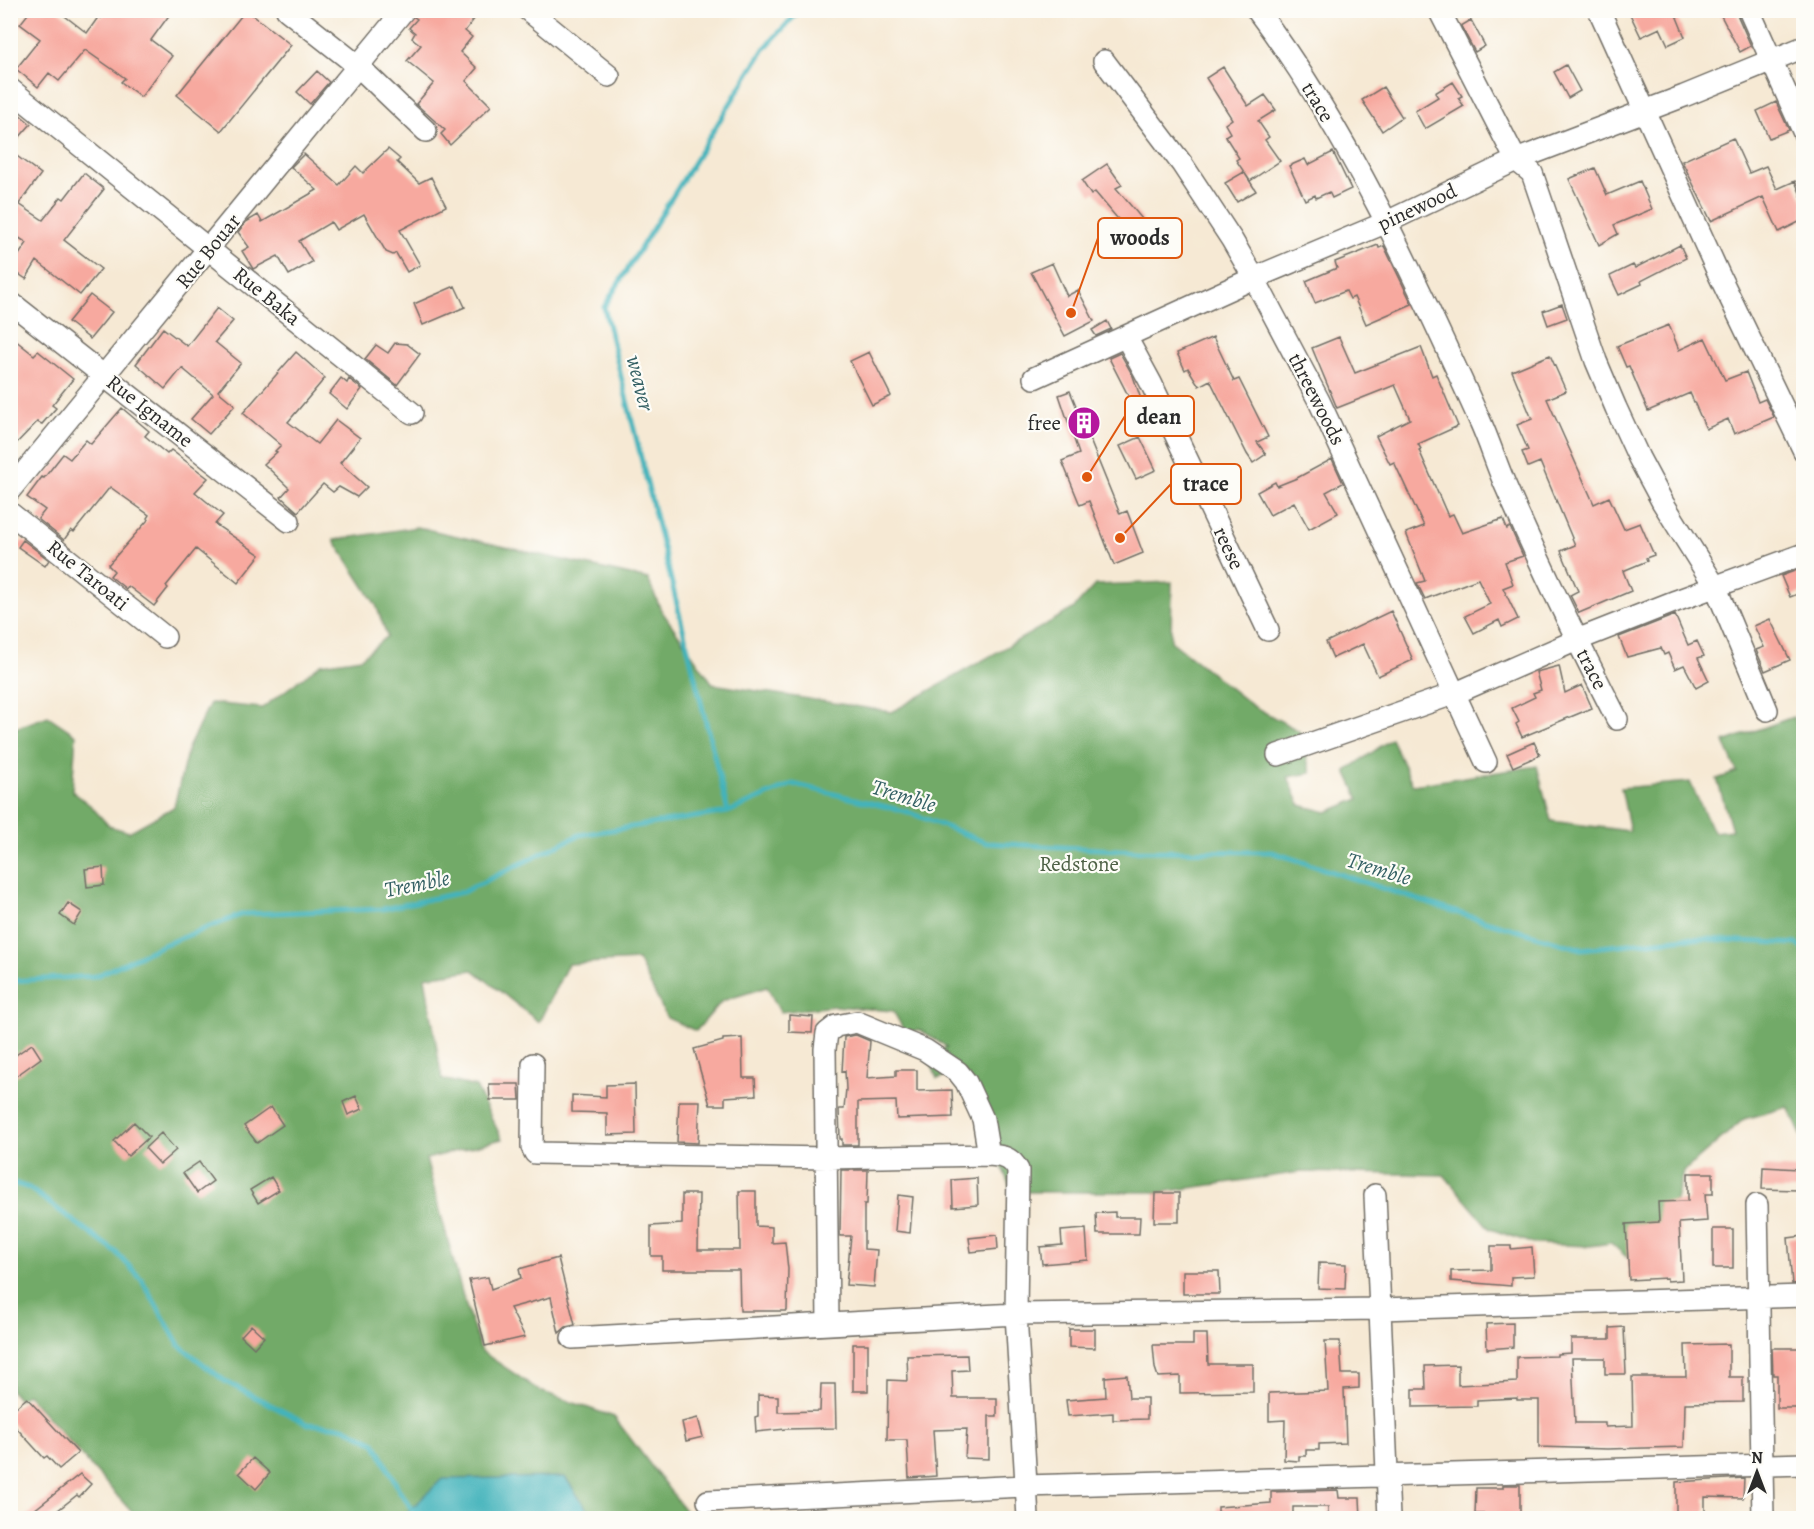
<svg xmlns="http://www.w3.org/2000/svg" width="1814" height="1529" font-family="Alegreya,serif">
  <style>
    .forest { fill: #72aa67; stroke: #4e6a49; stroke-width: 1.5 }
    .water { fill: #43b3bb; stroke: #376f73; stroke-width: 1.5 }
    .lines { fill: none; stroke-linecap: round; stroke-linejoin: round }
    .stream { stroke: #43b3bb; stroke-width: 5 }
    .building { fill: #f7a99f }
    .minor-casing { stroke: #726e66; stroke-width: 24 }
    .minor { stroke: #fff; stroke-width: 21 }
    .labels { text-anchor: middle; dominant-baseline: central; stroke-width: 4.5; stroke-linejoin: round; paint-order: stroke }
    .street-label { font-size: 21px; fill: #2b2b2b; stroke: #fdfcf7 }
    .poi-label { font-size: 21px; fill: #2b2b2b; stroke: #fdfcf7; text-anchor: end }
    .park-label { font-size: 21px; fill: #4e6145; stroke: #fdfcf7 }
    .water-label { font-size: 22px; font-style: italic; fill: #356165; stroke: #fdfcf7 }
    .leader { fill: none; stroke: #df570e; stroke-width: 2 }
    .callout-dot { fill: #df570e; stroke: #fdfcf7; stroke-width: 2 }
    .callout { fill: #fdfcf7; stroke: #df570e; stroke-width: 2 }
    .callout-label { font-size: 22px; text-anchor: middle; font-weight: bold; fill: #2b2b2b }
  </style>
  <rect width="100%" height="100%" fill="#fdfcf7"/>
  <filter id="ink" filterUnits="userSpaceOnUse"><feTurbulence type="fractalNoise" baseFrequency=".0167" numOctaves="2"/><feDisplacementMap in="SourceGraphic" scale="12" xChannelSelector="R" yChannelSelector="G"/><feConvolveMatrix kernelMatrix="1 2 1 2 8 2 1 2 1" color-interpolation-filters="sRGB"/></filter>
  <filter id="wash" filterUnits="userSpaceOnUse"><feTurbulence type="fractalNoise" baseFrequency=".008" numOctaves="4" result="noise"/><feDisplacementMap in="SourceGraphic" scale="24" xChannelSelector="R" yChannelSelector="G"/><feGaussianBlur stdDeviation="1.35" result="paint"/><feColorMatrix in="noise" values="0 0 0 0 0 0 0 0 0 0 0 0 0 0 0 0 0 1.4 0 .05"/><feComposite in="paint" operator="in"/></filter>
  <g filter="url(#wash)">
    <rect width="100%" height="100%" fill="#f6e9d4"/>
    <!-- forest -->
    <path class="forest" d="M417,527l231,52 13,31 52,74 179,28 181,-103 22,-24 77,-3 -1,59 82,65 46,25 12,42 -23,4 12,28 27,7 32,-13 -13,-28 45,-32 22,46 124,-19 14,55 79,10 -9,-43 69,-6 23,50 19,-2 -15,-51 20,-7 -13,-30 69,-25 11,21 -1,401 -15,-32 -44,12 -61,53 -21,84 -22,13 -29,-26 -21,3 -55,-2 -45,-15 -46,-54 -143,-3 -139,20h-150l-48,-121 -27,8 -8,-22 18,-10 -27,-17 -15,2 -12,-21 -58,-5 -55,6 -13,-25 -45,14 -26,30 -29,-13 -29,-58 -70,4 -29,58 -66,-52 -48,7 17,102 34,8 26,52 -76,20 38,141 17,51 59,40 74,26 73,96 1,5h-551l-110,-124 -8,6 -8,-9 -1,-661 38,-14 28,19 -4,56 19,15 18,20 20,6 45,-25 14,-59 22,-45 52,5 59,-44 40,-6 26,-22 -11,-31 -42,-65z"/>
    <!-- water -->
    <path class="water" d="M565,1477l28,41h-181l-4,-6 34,-33z"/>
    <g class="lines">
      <!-- stream -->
      <path class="stream" d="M728,812l-124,-505 160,-258 36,-39
        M10,981l86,-5 67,-31 80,-31 140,-5 80,-17 116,-57 149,-23 65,-28 115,28 79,31 151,8 134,1 183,60 126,37 106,-11 110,6 7,5
        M10,1182l19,6 88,65 25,27 37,65 47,37 82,42 36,3 31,16 25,49 19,26"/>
    </g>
    <g id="blocks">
      <!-- building -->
      <path class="building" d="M31,10h26l30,23 12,-17 2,2 6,-8h66l-22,30 21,16 -31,41 -20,-15 4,-4 -40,-28 -26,31 -10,-8 -11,14 -22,-18 24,-30 -20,-15z
        M246,10l45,35 -70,86 -44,-36z
        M417,10h64l-16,21 7,6 -12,15 17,16 -11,13 25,25 -41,39 -9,-11 4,-4 -29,-26 18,-21 -27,-22 14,-16 -9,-7 3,-5 -6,-5 8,-9 -3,-2z
        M1628,10h46l11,27 -17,8 -8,-17 -19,9z
        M1718,10h17l16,36 -11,6z
        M1471,20l14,26 -10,6 -14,-26z
        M1566,65l14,26 -12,7 -14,-26z
        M1223,67l25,39 17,-11 11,15 -18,11 11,16 -4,3 15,21 -30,20 -14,-21 3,-2 -14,-22 5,-3 -5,-9 7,-5 -26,-41z
        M317,71l12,11 -19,22 -13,-12z
        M1453,82l9,14 -4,2 6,8 -39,23 -10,-18 23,-14 -3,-4z
        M1383,87l19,30 -20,14 -20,-31z
        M1776,102l13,28 -20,8 -12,-27z
        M19,114l12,10 -21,24v-24z
        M1733,138l16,35 17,-7 11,23 18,-8 8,19v20l-24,12 -16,-35 -52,24 -29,-60z
        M388,149l12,10 -3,3 22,21 12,-6 15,29 -46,24 20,35 -13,7 -11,-19 -3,2 -7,-3 -22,-38 -28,16 -5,-8 -32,19 13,21 -23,13 -11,-19 -25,13 -11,-18 7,-4 -11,-15 8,-10 12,-7 4,7 55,-32 -26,-23 13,-13 35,31 17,-19 7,7z
        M10,151l31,23 -22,30 24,16 18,-23 3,2 20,-26 20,16 -40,51 37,29 -21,26 -43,-34 -11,18 -16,-11 17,-25 -17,-11z
        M1333,152l18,37 -19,9 -3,-6 -13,6 -1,-3 -10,5 -16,-34 16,-7 3,6z
        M1107,164l15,21 -6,3 27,32 -15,11 -33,-39 -4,3 -9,-14z
        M1595,168l12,27 33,-14 12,28 -38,16 4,9 -19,11 -30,-66z
        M1244,172l12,19 -19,11 -12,-19z
        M1378,245l1,3 5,-2 28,58 -46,20 -12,-27 -4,2 -4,-8 -31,12 -9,-22 31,-13 -2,-6z
        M1680,245l6,13 -45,23 1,3 -23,11 -9,-19 23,-11 2,3z
        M1052,263l15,33 11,-6 16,31 -29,15 -34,-64z
        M455,286l10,21 -42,18 -9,-21z
        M90,295l22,17 -22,27 -22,-17z
        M1562,304l5,14 -19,7 -5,-14z
        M217,308l16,13 -18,21 26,21 -23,28 17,14 -26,29 -18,-15 22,-25 -31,-26 -17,21 -29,-25 27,-36 24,18z
        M1107,321l4,8 -15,7 -4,-6z
        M1669,325l10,25 26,-12 20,42 21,-8 12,30 7,-3 9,18 -40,17 -6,-15 -22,10 -16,-36 -42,18 -19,-45 -3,1 -9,-21z
        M10,336l24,19 4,-4 35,28 -21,26 4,3 -14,16 -5,-2 -27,28z
        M1213,337l21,44 5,-2 29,58 -11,5 9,12 -13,9 -6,-9 -37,-74 -11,6 -11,-18 -3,2 -8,-17z
        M1339,337l16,36 66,-26 11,29 4,-2 22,52 -40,18 3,5 -2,1 29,66 5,-2 9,19 41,-14 4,10 3,-2 13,29 -18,6 8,22 -10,4 15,31 -16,8 -3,-7 -25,13 -9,-17 25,-12 -12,-25 -53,20 -8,-16 8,-2 -19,-48 18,-7 -30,-64 -4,2 -14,-28 34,-17 -15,-34 -58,23 -25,-60z
        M395,343l12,1 13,10 -23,31 -32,-26 11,-14 12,8z
        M296,352l29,26 -37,44 29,22 19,-24 24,18 -20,25 27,24 -10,10 -18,-10 -6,5 -10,-8 -25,28 -17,-15 8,-9 -25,-24 13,-12 -2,-1 6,-6 -38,-32z
        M869,352l22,44 -19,9 -22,-44z
        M1120,353l13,23 9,26 -9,3 -24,-47z
        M1550,355l16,36 -19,8 47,105 15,-7 15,32 16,-6 14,32 -8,3 1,3 -24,10 8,20 -52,22 -9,-18 8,-4 -17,-40 14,-6 -35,-83 -12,5 -6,-15 6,-2 -11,-25 15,-6 -20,-48z
        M341,378l6,5 2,-4 13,10 -15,20 -18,-15z
        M1070,391l50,123 7,-3 16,42 -29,12 -25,-64 -9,4 -18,-44 17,-7 -20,-59z
        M122,408l27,23 -4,5 22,18 4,-4 37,28 -13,14 28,23 -8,9 45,31 -22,28 -42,-34 -30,37 2,2 -14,18 -26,-20 -2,3 -16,-13 4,-5 -6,-6 40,-45 -1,-2 2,-3 -39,-28 -36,45 -3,-2 -7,10 -26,-21 7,-9 -18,-13 15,-20 2,1 19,-24 7,5 16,-19 5,4z
        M1140,437l16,33 -20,9 -16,-33z
        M1332,459l11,24 -17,9 12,21 -29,16 -15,-27 -24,13 -13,-23 18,-10 2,4 20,-8z
        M23,540l26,20 -4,6 -27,-19z
        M1800,569l3,8v15l-13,5 -9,-21z
        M1391,611l22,49 -35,16 -15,-32 -30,14 -7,-16z
        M1675,615l13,30 9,-4 7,15 -6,2 11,23 -13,7 -12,-23 -9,4 -7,-16 -4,2 -3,-7 -34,9 -8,-20z
        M1770,619l20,41 -25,11 -9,-21 8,-3 -10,-21z
        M1559,666l6,27 17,-8 10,23 -70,29 -6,-13 3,-2 -7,-14 23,-11 -2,-4 8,-3 -5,-18z
        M1534,742l6,13 -27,12 -6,-13z
        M103,867l1,18 -17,2 -2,-18z
        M68,903l14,9 -8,13 -14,-10z
        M789,1015l24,2 -1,16 -23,-1z
        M856,1035l14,6 -3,37 29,-2v-6h21v21l35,-1 1,27 -56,2 -1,-18 -38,1v43h-16v-6h-2l-1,-30h5l2,-20 -1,-18 -3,1 2,-35z
        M742,1038l1,40h12l1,17 -31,2v8h-15l-16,-56 29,-8v-2z
        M32,1044l9,14 -25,18 -6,-8v-9z
        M489,1084h30l1,16h-30z
        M635,1084l1,50 -29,1v-22l-35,-1v-17l34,2v-12z
        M356,1096l6,13 -14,6 -5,-13z
        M679,1101h21l-2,42 -21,-1z
        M271,1107l12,18 -26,18 -13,-17z
        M134,1122l15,15 -21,19 -14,-15z
        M161,1133l15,17 -16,14 -15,-16z
        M199,1162l14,19 -16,12 -14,-20z
        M1763,1167l36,2 -1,21 -36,-1z
        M841,1170h27l-1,34h-3v45l13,1 -3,37 -28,-2 5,-49h-11z
        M1688,1173h25v21h-8l2,27 -28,2 3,57 -15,1v-3l-38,2 -3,-56 33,-2 -1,-20 30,-1z
        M271,1177l8,13 -21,13 -8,-13z
        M977,1178l1,27 -25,2 -1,-27z
        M739,1191h17v35l16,1v16l13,-1 3,27 -1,42h-47l-1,-41h-77v-14h-11v-30l31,-2v-30h17l-1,56h42z
        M1155,1193h24v29h-25z
        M898,1195l15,2 -3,36 -15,-2z
        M1115,1212v5h25l-1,17h-42l-1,-21z
        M1086,1229l2,31 -46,4 -2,-17 22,-2 -1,-14z
        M1713,1229h20v39h-20z
        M997,1235l1,14 -27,3 -2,-14z
        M1803,1236v47l-11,1 -4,-46z
        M1491,1246h20v3l21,-2 2,29 -23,1v9l-60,-5v-10l40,-1z
        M558,1258l17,67 -9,2 -7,6 -8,-36 -41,11 15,29 -40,9 -16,-66 19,-3 3,12 30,-11 -2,-9z
        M1319,1263l27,1 -1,25 -27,-1z
        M1183,1271h36l1,23h-37z
        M1513,1323v24l-26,2 -1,-25z
        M251,1325l13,12 -10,11 -13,-12z
        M1624,1327l2,47h-21v-16h-33l3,65h30v4l28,-1 -1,-49h54l-1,-32 44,-1v33h14v25l-58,1 -1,44 -77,2 -68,-2v-47h-22v-2l-40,2v6l-64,1v-18h13l-1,-23 33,-1v20l59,-3v-25l40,-1v-2l14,-1v-14h39v-11z
        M1069,1329h26v19l-26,-1z
        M1193,1334h14l1,30h45v28l-73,1v-17l-22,1 -3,-9 -2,-23h40z
        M1325,1341h15l2,33h17v14l-15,1 2,54 -27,1v6h-13v6h-7v5l-15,-1 1,-40 -16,1v-28l59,-2z
        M853,1344h15v47h-15z
        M1772,1348h31v60h-26v-33h-4z
        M967,1355l1,15 -16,1 1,27h44v18h-8v43l-24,-1 2,-29 -34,1 3,46 -27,2 -2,-38h-20l1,-60 20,1 -1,-25z
        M1127,1375l2,23h18v21l-34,1v-7l-45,3 -2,-16 40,-3 -1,-20z
        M821,1384h14l1,44 -50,1 -30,3 -1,-15 3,-1v-21l20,1v16l42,-1z
        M27,1398l51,55 -19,16 -12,-13 -3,2 -34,-37v-9z
        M698,1418l5,19 -17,4 -4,-19z
        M253,1458l17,15 -14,16 -17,-16z
        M80,1474l11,10 -12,13 -2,-2 -29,23h-24z
        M1744,1478l-1,20 -38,-1v21h-29v-36z
        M1503,1485h17v33h-17v-4h-28l1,-26h27z
        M1338,1490l1,8h21l1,20h-33v-11h-35v11h-75v-11l53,-4v-11z"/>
    </g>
  </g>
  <g filter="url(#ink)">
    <use href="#blocks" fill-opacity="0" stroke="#726e66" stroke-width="1.5"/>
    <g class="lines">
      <!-- minor casing -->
      <g class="minor-casing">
        <path id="minor" d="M287,10l71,56 68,65
          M528,10l81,66
          M1257,10c94,125 159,270 223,411 10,22 17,46 27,68 34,78 71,154 110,230
          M1439,10l77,150 16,13 64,188 20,47 23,50 24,45 53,85 51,122
          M1599,10l121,267 84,174
          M1749,10l55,123
          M1104,61l78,103 50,76 22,38 65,123 167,361
          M10,89l402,324
          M10,302l279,219
          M1126,337l25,46 117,247
          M1034,378l220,-100 133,-56 129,-62 168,-64 120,-49
          M10,490l394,-480
          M10,513l155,124
          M1278,755l178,-62 121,-53 99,-39 128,-47
          M533,1064l-1,83 3,6 292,5 162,-3c14,1 22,2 29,15l-2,144 12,204
          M1375,1195l14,323
          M1757,1205l6,313
          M828,1324l-3,-275 2,-16 9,-7 21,-4 68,28 33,22 8,10 17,37 6,36
          M572,1338l444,-24 364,-5 424,-13
          M708,1501l317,-15 779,-22"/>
      </g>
      <!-- minor -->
      <use href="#minor" class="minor"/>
    </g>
  </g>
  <!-- icons -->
  <defs>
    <g id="building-disc" transform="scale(1.725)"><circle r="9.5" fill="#b5179e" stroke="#fdfcf7"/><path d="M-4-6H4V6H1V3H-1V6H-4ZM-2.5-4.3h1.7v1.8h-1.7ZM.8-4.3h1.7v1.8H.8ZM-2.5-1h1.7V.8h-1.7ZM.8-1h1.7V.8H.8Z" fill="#fff"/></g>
  </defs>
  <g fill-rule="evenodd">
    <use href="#building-disc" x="1084" y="423"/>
  </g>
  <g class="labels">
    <!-- street labels -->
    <g class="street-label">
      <text transform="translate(1318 102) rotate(59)">trace</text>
      <text transform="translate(1417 207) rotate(-25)">pinewood</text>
      <text transform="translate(208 251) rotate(-51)">Rue Bouar</text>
      <text transform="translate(267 296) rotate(39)">Rue Baka</text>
      <text transform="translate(1317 399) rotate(63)">threewoods</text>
      <text transform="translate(150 411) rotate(38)">Rue Igname</text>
      <text transform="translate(1229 548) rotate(65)">reese</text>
      <text transform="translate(88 575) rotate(39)">Rue Taroati</text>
      <text transform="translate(1592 669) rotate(63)">trace</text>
    </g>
    <!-- poi labels -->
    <g class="poi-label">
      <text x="1061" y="423">free</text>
    </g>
    <!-- park labels -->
    <g class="park-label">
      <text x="1079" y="864">Redstone</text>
    </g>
    <!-- water labels -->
    <g class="water-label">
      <text transform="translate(640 383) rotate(76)">weaver</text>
      <text transform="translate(904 796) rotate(17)">Tremble</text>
      <text transform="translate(1379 869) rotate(17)">Tremble</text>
      <text transform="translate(417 884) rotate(-11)">Tremble</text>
    </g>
  </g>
  <!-- callouts -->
  <path class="leader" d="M1071 313L1098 238M1087 477L1125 416M1120 538L1171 484"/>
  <g class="callout-dot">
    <circle cx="1071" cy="313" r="6"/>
    <circle cx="1087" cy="477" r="6"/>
    <circle cx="1120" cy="538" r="6"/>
  </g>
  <g class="callout">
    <rect x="1098" y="218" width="84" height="40" rx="6"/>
    <rect x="1125" y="396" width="69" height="40" rx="6"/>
    <rect x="1171" y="464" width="70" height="40" rx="6"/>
  </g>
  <g class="callout-label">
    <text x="1140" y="245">woods</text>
    <text x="1159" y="424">dean</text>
    <text x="1206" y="491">trace</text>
  </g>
  <!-- margin -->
  <rect width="1814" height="1529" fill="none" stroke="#fdfcf7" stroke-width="36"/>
  <!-- north arrow -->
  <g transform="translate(1757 1472)" stroke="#fdfcf7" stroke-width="4.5" paint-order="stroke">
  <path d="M0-4.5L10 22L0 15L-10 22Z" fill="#2b2b2b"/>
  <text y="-9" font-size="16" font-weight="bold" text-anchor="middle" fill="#2b2b2b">N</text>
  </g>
</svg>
